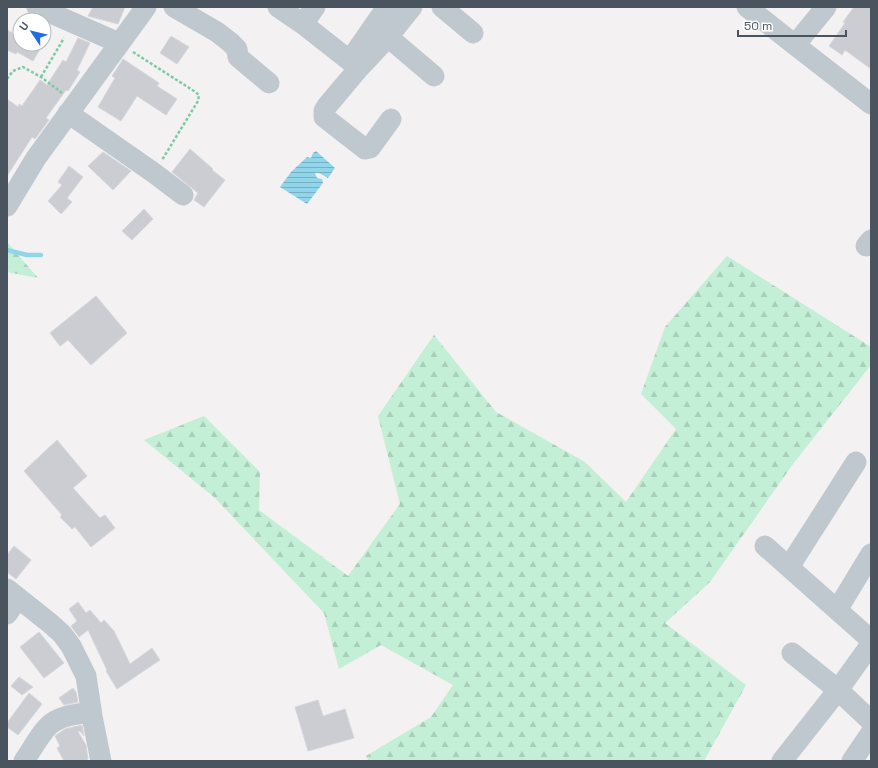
<svg xmlns="http://www.w3.org/2000/svg" width="878" height="768" font-family="'Space Grotesk',sans-serif">
  <style>
    .forest { fill: url(#forest-firs) }
    .water { fill: url(#water-rules) }
    .lines { fill: none; stroke-linecap: round; stroke-linejoin: round }
    .stream { stroke: #91d5ea; stroke-width: 4.5 }
    .building { fill: #cbcdd3; stroke: #d6d7dc }
    .path { stroke: #7bcca6; stroke-width: 2.5; stroke-dasharray: 3 2; stroke-linecap: butt }
    .minor { stroke: #c0c8cf; stroke-width: 21 }
  </style>
  <defs>
    <pattern id="forest-firs" width="22" height="20" patternUnits="userSpaceOnUse"><rect width="22" height="20" fill="#c2efd5"/><path d="M5 1l3.5 6h-7zM16 11l3.5 6h-7z" fill="#a8cfb9"/></pattern>
    <pattern id="water-rules" width="6" height="5" patternUnits="userSpaceOnUse"><rect width="6" height="5" fill="#91d5ea"/><path d="M0 2.5h6" fill="none" stroke="#78afc1"/></pattern>
  </defs>
  <rect width="100%" height="100%" fill="#f3f1f1"/>
  <!-- forest -->
  <path class="forest" d="M7,242l31,36 -31,-6z
    M727,256l144,91v18l-78,99 -83,118 -45,41 81,62 -42,76h-335l-3,-5 65,-39 22,-32 -72,-40 -42,24 -15,-56 -109,-115 -71,-58 60,-24 56,56 -1,38 89,66 52,-72 -22,-88 56,-81 62,77 89,50 41,40 50,-73 -35,-35 24,-67z"/>
  <!-- water -->
  <path class="water" d="M316,151l19,17 -7,10 -9,-5h-4l2,5 5,1 1,4 -16,21 -27,-17 11,-15 16,-15 4,1 2,-5z"/>
  <g class="lines">
    <!-- stream -->
    <path class="stream" d="M7,250l20,5h14"/>
  </g>
  <!-- building -->
  <path class="building" d="M93,7h32l-7,17 -30,-8z
    M854,7h17v62l-26,-19 -3,5 -13,-9 16,-23 -2,-1z
    M7,30l13,7v7h11l9,5 -7,12 -16,-9 -1,2 -9,-4z
    M171,36l18,11 -12,17 -17,-11z
    M78,38l12,5 -13,27 3,2 -12,19 -2,-1 -20,28 3,2 -14,19 -3,-2 -25,39v-77l11,8 1,-3 3,2 18,-26 7,5 16,-25 3,2z
    M123,59l36,24 -2,3 20,13 -11,16 -29,-19 -16,25 -23,-14 17,-29 -3,-2z
    M190,149l23,20 -1,1 13,10 -21,27 -10,-7 4,-7 -26,-21z
    M103,152l28,19 -18,19 -25,-24z
    M69,166l14,11 -16,21 5,4 -11,12 -13,-13 14,-16 -4,-3z
    M144,209l9,10 -21,21 -10,-9z
    M96,296l31,37 -36,32 -23,-25 -8,6 -10,-13z
    M57,440l30,36 -14,12 27,30 5,-3 10,13 -24,19 -16,-20 -3,2 -12,-12 2,-2 -38,-44z
    M14,546l17,14 -15,19 -9,-7v-17z
    M78,602l8,11 4,-3 11,13 3,-3 10,11 16,33 22,-16 8,12 -43,29 -11,-18 1,-1 -19,-40 -9,7 -8,-11 6,-5 -8,-12z
    M39,632l25,31 -20,15 -24,-31z
    M19,677l14,10 -11,8 -11,-9z
    M73,688l3,4 2,10 -14,3 -5,-7z
    M29,693l13,11 -24,31 -11,-8v-4z
    M318,700l5,16 22,-7 9,29 -46,13 -13,-44z
    M82,725l2,11 -4,-5 -2,1 8,13 2,14 -3,2h-21l-7,-13 3,-2 -5,-10 10,-7z"/>
  <g class="lines">
    <!-- path -->
    <path class="path" d="M133,52l61,39 5,4 -1,6 -36,59
      M41,77l23,-39
      M7,79l6,-8 10,-4 18,10 21,16"/>
    <!-- minor -->
    <path class="minor" d="M37,7l82,36
      M174,7l43,25 13,10 7,7 1,8 31,26
      M278,7l25,17 56,44 29,-31 24,-30
      M442,7l31,26
      M747,7l48,38 31,-38
      M303,24l12,-17
      M388,37l46,39
      M795,45l76,59
      M350,60l37,-53
      M359,68l-32,38 -3,5v6l41,32 5,-1 21,-29
      M68,113l86,60 29,22
      M7,206l29,-48 110,-151
      M866,246l5,-6
      M765,546l106,94
      M789,567l67,-105
      M7,589l44,35 11,10 9,12 15,30 6,40 9,45
      M837,610l34,-56
      M7,614l11,-16
      M792,653l46,37 33,31
      M24,761c8,-11 17,-30 28,-38 11,-8 26,-9 39,-11
      M782,761l56,-71 33,-46
      M852,761l19,-28"/>
  </g>
  <!-- border -->
  <rect width="878" height="768" fill="none" stroke="#49545e" stroke-width="16"/>
  <!-- north arrow -->
  <g transform="translate(32 32) rotate(305)"><circle r="19" fill="#ffffff" stroke="#b6bbbf"/>
  <path d="M0-3L7 15L0 10L-7 15Z" fill="#1f6de0"/>
  <text y="-6" font-size="11" font-weight="bold" text-anchor="middle" fill="#49545e">U</text>
  </g>
  <!-- scale -->
  <path d="M738 30v6h108v-6" fill="none" stroke="#49545e" stroke-width="2"/>
  <text x="744" y="30" font-size="12" fill="#49545e" stroke="#ffffff" stroke-width="3" paint-order="stroke">50 m</text>
</svg>
